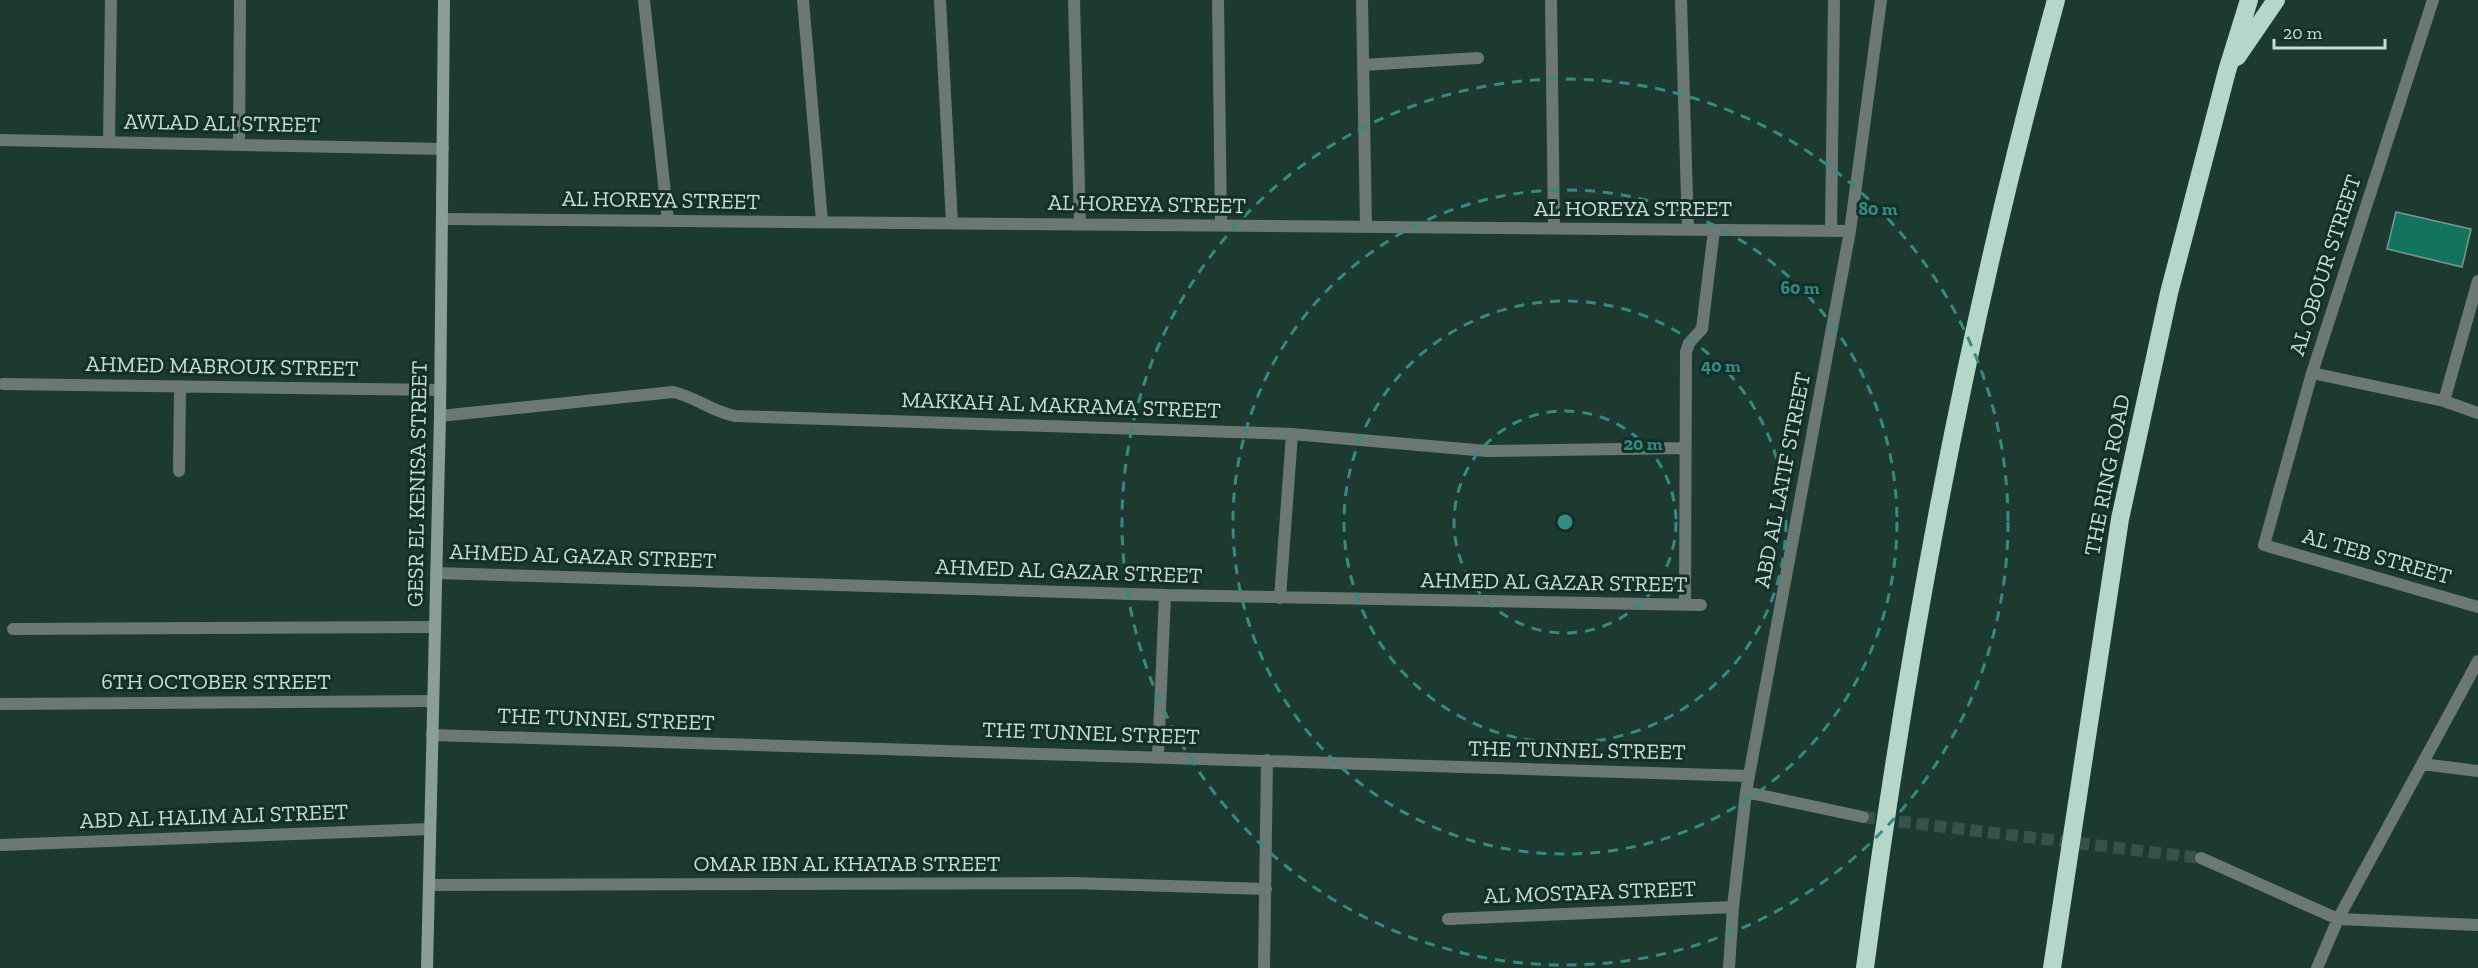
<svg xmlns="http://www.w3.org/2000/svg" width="2478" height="968" font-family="'Zilla Slab',serif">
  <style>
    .building { fill: #12745c; stroke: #79998e; stroke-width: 1.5 }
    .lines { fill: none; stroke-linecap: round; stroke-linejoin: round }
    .minor-tunnel { stroke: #37524a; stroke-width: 12; stroke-dasharray: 12 6; stroke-linecap: butt }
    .minor { stroke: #6b7873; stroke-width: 12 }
    .secondary { stroke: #899f97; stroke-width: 12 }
    .motorway { stroke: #b5d7ca; stroke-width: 18 }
    .ring { fill: none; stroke: #358a83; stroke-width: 3; stroke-dasharray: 10 8 }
    .labels { text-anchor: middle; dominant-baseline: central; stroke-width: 6; stroke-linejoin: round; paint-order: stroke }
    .street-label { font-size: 22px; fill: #cbdbd5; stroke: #123027 }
    .centre { fill: #358a83; stroke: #123027; stroke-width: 3 }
    .ring-label { font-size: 18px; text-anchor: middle; font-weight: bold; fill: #358a83; stroke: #123027; stroke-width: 6; stroke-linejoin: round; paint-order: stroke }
  </style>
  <rect width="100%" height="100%" fill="#1d3a31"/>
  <!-- building -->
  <path class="building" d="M2396,212l75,17 -9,38 -75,-18z"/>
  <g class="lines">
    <!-- minor-tunnel -->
    <path class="minor-tunnel" d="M1863,817l338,41"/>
    <!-- minor -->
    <path class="minor" d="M644,0l24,221
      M803,0l19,222
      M940,0l12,223
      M1074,0l6,224
      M1218,0l3,225
      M1362,0l4,227
      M1551,0l3,228
      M1681,0l7,230
      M2433,0l-121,373 -48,172 214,62
      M1363,65l115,-7
      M0,140l443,9
      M109,142l2,-142
      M239,144l1,-144
      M442,219l1408,12
      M1831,231l3,-231
      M2312,373l132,28 34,12
      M3,384l437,6
      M2444,401l34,-120
      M440,416l233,-24c23,5 40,20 62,24l557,18 195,17 199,-3
      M179,471l1,-84
      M436,573l729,22 536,10
      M1280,598l12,-164
      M1685,605l1,-253 3,-9 13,-14 12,-99
      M13,629l422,-2
      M0,704l433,-3
      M432,735l1317,41
      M1158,756l7,-161
      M2422,764l56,7
      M1746,792l117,25
      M0,845l430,-16
      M2201,858l137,61 140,6
      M429,885l643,-2 194,6
      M1448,919l285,-12
      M1264,968l3,-208
      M1729,968l4,-61 13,-115 104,-561 31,-231
      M2317,968l21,-49 140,-258"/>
    <!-- secondary -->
    <path class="secondary" d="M427,968l13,-552 4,-416"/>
    <!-- motorway -->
    <path class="motorway" d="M2237,57l39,-57
      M1865,968c43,-327 103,-650 191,-968
      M2052,968l68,-449 49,-226 58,-222 22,-71"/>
  </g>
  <!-- distance rings -->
  <g class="ring">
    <circle cx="1565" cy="522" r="111"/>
    <circle cx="1565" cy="522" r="221"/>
    <circle cx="1565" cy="522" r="332"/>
    <circle cx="1565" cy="522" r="443"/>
  </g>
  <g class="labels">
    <!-- street labels -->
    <g class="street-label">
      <text transform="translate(222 123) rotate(1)">AWLAD ALI STREET</text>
      <text transform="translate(661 200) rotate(1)">AL HOREYA STREET</text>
      <text transform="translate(1147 204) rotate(1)">AL HOREYA STREET</text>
      <text x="1633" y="208">AL HOREYA STREET</text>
      <text transform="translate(2325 265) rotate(-72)">AL OBOUR STREET</text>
      <text transform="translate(222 366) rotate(1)">AHMED MABROUK STREET</text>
      <text transform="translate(1061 405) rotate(2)">MAKKAH AL MAKRAMA STREET</text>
      <text transform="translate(2107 475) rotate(-79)">THE RING ROAD</text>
      <text transform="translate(1782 480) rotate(-79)">ABD AL LATIF STREET</text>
      <text transform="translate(417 484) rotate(-89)">GESR EL KENISA STREET</text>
      <text transform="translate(583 556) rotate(2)">AHMED AL GAZAR STREET</text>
      <text transform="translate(2377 556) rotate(16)">AL TEB STREET</text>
      <text transform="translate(1069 571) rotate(2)">AHMED AL GAZAR STREET</text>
      <text transform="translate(1554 582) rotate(1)">AHMED AL GAZAR STREET</text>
      <text x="216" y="681">6TH OCTOBER STREET</text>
      <text transform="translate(606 719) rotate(2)">THE TUNNEL STREET</text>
      <text transform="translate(1091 733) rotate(2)">THE TUNNEL STREET</text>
      <text transform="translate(1577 750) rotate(1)">THE TUNNEL STREET</text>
      <text transform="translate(214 816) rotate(-2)">ABD AL HALIM ALI STREET</text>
      <text x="847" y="863">OMAR IBN AL KHATAB STREET</text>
      <text transform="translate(1590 892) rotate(-2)">AL MOSTAFA STREET</text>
    </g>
  </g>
  <circle cx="1565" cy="522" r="9" class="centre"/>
  <g class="ring-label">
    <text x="1878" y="215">80 m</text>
    <text x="1800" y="294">60 m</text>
    <text x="1721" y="372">40 m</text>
    <text x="1643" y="450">20 m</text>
  </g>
  <!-- scale -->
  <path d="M2274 39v9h111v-9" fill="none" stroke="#cbdbd5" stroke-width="3"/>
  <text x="2283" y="39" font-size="18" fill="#cbdbd5" stroke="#123027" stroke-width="4.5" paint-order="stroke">20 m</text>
</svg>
